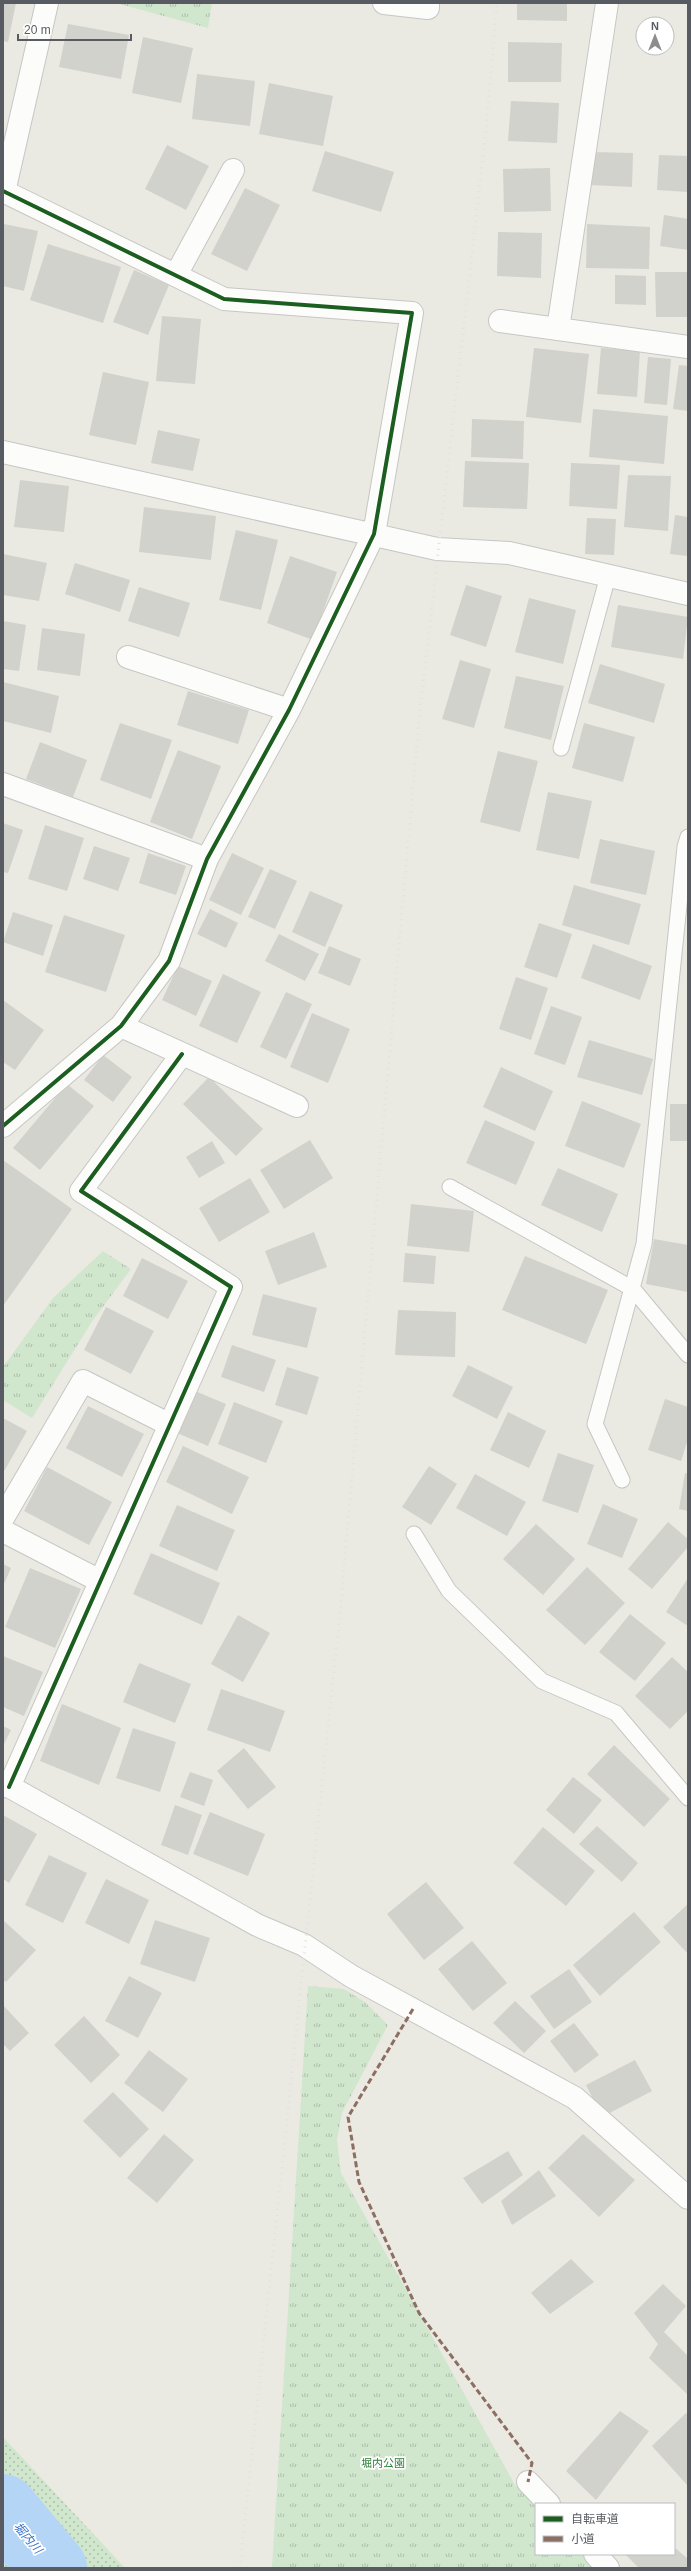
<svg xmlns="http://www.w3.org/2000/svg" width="691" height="2571" font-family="Arial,'Noto Sans JP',sans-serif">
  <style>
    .grass { fill: url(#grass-dots) }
    .park { fill: url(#park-tufts) }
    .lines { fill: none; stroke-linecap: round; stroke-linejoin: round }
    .river { stroke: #b4d5f6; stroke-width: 68 }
    .building { fill: #d2d2cd }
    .service-casing { stroke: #c6c7c5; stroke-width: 17 }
    .minor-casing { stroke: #c6c7c5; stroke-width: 24 }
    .service { stroke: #fcfcfb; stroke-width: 15 }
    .minor { stroke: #fcfcfb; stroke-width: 22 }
    .rail { stroke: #e2e2e1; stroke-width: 3; stroke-dasharray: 1 5; stroke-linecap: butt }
    .quiet { stroke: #8d6e63; stroke-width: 3; stroke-dasharray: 6 3; stroke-linecap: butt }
    .cycleway-casing { stroke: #fff; stroke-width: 6 }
    .cycleway { stroke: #1b5e20; stroke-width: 4 }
    .labels { text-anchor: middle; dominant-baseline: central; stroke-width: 3.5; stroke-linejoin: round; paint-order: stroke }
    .park-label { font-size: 11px; fill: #2f823a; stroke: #fff }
    .water-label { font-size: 12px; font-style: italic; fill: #3a73c8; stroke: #fff }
  </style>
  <defs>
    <pattern id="grass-dots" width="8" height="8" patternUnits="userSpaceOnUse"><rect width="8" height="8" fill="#d0e7ce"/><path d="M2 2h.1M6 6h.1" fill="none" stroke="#acbeab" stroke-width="1.8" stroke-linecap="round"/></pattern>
    <pattern id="park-tufts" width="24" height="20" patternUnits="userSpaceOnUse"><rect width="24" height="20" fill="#d0e7ce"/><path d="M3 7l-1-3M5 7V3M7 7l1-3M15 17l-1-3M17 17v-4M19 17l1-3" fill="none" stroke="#acbeab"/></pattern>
  </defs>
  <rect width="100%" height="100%" fill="#eae9e2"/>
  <!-- grass -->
  <path class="grass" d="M3,2437l122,131h-122z"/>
  <!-- park -->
  <path class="park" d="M116,3h96l-4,25z
    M103,1251l28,18 -38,51 -61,98 -29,-18v-33l50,-69z
    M308,1986l36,3 22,14 22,22 -46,88 -5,27 4,33 174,312 21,21v48h46l14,14h-324z"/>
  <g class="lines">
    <!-- river -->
    <path class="river" d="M3,2508l50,60"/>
  </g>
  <!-- building -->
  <path class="building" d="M3,3h13l-8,39 -5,-1z
    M517,3h50v18l-50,-1z
    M68,24l61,11 -8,44 -62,-12z
    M143,37l50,11 -12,55 -49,-10z
    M508,42l54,1 -1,39h-53z
    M197,74l58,7 -5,45 -58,-7z
    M269,83l64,13 -10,50 -64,-12z
    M511,101l48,2 -2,40 -49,-2z
    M167,145l42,21 -23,44 -41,-21z
    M325,151l69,21 -13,40 -69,-21z
    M591,152l42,1 -1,34 -42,-2z
    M659,155l29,1v36l-31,-2z
    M550,168l1,43 -47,1 -1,-43z
    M245,188l35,17 -33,66 -36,-17z
    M664,215l24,4v31l-28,-4z
    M4,224l34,7 -14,60 -21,-5z
    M587,224l63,3 -1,42 -63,-1z
    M498,232l44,1 -1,45 -44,-2z
    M48,244l73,23 -18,56 -73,-23z
    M134,270l35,15 -21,50 -35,-13z
    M655,272h33v45h-32z
    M615,275l31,1v29l-31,-1z
    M162,316l39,3 -6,65 -39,-3z
    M534,348l55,6 -8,69 -55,-6z
    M601,348l39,3 -3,46 -40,-3z
    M648,357l23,2 -4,46 -23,-2z
    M679,365l9,1v45l-15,-2z
    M103,372l46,10 -13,63 -47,-10z
    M593,409l75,7 -4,48 -75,-7z
    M472,419l52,2 -1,38 -52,-2z
    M158,430l42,9 -7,32 -42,-8z
    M465,461l64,2 -2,46 -64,-2z
    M571,463l49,2 -3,44 -48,-3z
    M628,475l43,1 -3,55 -44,-4z
    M20,480l49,6 -5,46 -50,-5z
    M144,507l72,9 -5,44 -72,-8z
    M675,515l13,2v39l-18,-2z
    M587,518l29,1 -2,36 -29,-1z
    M236,530l42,10 -17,70 -42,-10z
    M3,554l44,9 -8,38 -36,-6z
    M290,556l47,16 -24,68 -46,-17z
    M75,563l55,17 -10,32 -55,-18z
    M466,585l36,11 -16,51 -36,-12z
    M139,587l51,16 -11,34 -51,-16z
    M529,598l47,12 -13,54 -48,-12z
    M618,605l70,12 -5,42 -72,-12z
    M3,621l23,4 -7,46 -16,-2z
    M42,628l43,6 -5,42 -43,-6z
    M460,660l31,9 -17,59 -32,-9z
    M600,664l65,20 -11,39 -66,-20z
    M516,676l48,10 -13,54 -47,-12z
    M3,682l56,14 -8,37 -48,-12z
    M188,691l61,19 -11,34 -61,-19z
    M120,723l52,17 -21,59 -51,-19z
    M584,723l51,14 -12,45 -51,-14z
    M40,742l47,18 -14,37 -47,-18z
    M178,750l43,16 -29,73 -42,-17z
    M498,751l40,10 -18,71 -40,-10z
    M548,792l44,9 -13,58 -43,-9z
    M3,823l20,7 -15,43 -5,-1z
    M45,825l39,13 -17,53 -39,-12z
    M600,839l55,12 -9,44 -56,-12z
    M94,846l36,12 -12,33 -35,-12z
    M148,853l38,13 -10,29 -37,-12z
    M232,853l32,15 -23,47 -32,-15z
    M270,869l27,12 -22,48 -27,-12z
    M574,885l67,19 -12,41 -67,-20z
    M310,891l33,14 -18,42 -33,-15z
    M210,909l28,14 -12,25 -29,-14z
    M13,912l40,13 -10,31 -40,-14z
    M64,915l61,20 -19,57 -61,-20z
    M539,923l33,11 -15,44 -33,-11z
    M279,934l40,20 -14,27 -40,-20z
    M593,944l59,22 -12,34 -59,-22z
    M329,946l32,13 -11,27 -32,-13z
    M178,966l34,15 -16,35 -34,-16z
    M223,974l38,18 -24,51 -38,-17z
    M516,977l32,11 -17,52 -32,-11z
    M286,992l26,12 -26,55 -26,-12z
    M3,1000l41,30 -29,40 -12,-8z
    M551,1006l31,11 -17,48 -31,-11z
    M312,1013l38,16 -22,54 -38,-16z
    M589,1040l64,19 -11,36 -65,-18z
    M103,1055l29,22 -19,25 -29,-22z
    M501,1067l52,24 -18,40 -52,-24z
    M209,1077l54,52 -27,27 -53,-52z
    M67,1084l27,22 -54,64 -27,-22z
    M582,1101l59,23 -17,44 -59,-22z
    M670,1104h18v37h-18z
    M485,1120l50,22 -19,43 -50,-22z
    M310,1140l23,38 -49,31 -24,-39z
    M212,1141l13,22 -26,15 -13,-21z
    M3,1160l69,49 -69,97z
    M558,1168l60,26 -16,38 -61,-27z
    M250,1178l20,34 -51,30 -20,-34z
    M411,1204l63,7 -5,41 -62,-6z
    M314,1232l13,35 -49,18 -13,-34z
    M654,1239l34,6v47l-42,-8z
    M405,1253l31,3 -2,28 -31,-2z
    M525,1256l83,34 -22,54 -84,-34z
    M142,1258l46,23 -20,38 -45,-23z
    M263,1294l54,14 -10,40 -55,-13z
    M106,1307l48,24 -23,43 -47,-24z
    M398,1310l58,2 -1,45 -60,-2z
    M232,1345l44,15 -12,32 -43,-15z
    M468,1365l45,22 -16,32 -45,-23z
    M287,1367l32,10 -12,38 -32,-10z
    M195,1391l31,13 -18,42 -31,-13z
    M665,1399l23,8v32l-7,22 -33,-11z
    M234,1402l49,19 -17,42 -48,-19z
    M88,1406l56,28 -22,43 -56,-29z
    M508,1412l38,19 -17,37 -39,-18z
    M3,1418l24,13 -24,42z
    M183,1446l66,31 -17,37 -66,-32z
    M558,1453l36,12 -16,48 -36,-12z
    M429,1466l28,18 -26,41 -29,-18z
    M47,1467l65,35 -23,43 -65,-34z
    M685,1473l3,1v37l-9,-2z
    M475,1474l51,28 -19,34 -51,-28z
    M603,1504l35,15 -16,39 -35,-14z
    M177,1505l58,25 -18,41 -58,-25z
    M668,1522l20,17v8l-36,42 -24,-20z
    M536,1524l39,35 -32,36 -40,-36z
    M151,1553l69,30 -18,42 -69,-31z
    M3,1564l8,4 -8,18z
    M587,1567l38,36 -40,42 -39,-35z
    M30,1568l51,21 -26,59 -50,-21z
    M688,1578v48l-22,-14z
    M630,1614l36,29 -31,38 -36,-29z
    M238,1615l32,18 -27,49 -32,-18z
    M3,1656l40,16 -19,44 -21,-9z
    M672,1657l16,15v39l-18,18 -35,-33z
    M139,1663l52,21 -16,39 -52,-21z
    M221,1689l64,22 -15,41 -63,-22z
    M62,1704l59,24 -22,57 -59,-24z
    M3,1726l8,4 -8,16z
    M133,1728l43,14 -16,50 -44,-14z
    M614,1745l56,54 -26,28 -57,-53z
    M244,1748l32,39 -28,22 -31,-38z
    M190,1772l23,8 -9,26 -24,-9z
    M573,1777l29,23 -28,34 -28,-24z
    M175,1805l27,10 -14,40 -27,-10z
    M210,1812l55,22 -17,42 -55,-22z
    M3,1815l34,19 -28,49 -6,-4z
    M597,1826l41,37 -16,19 -43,-38z
    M543,1827l52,44 -29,35 -53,-43z
    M49,1855l38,18 -24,50 -38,-18z
    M106,1879l43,21 -20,44 -44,-21z
    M426,1882l38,46 -40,32 -37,-46z
    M688,1904v50l-25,-27z
    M634,1912l27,30 -61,54 -27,-31z
    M3,1920l33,30 -30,32 -3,-2z
    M155,1920l55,18 -15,44 -55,-18z
    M472,1941l35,42 -34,28 -35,-42z
    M569,1969l23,33 -38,27 -24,-33z
    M129,1976l33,17 -24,45 -33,-17z
    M515,2001l31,30 -22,22 -31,-30z
    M3,2005l26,28 -19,18 -7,-7z
    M84,2016l36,39 -29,28 -37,-38z
    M574,2023l25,32 -24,18 -25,-32z
    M149,2050l39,29 -25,33 -39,-29z
    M635,2060l17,31 -50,26 -16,-32z
    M113,2092l36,37 -29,29 -37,-37z
    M164,2134l30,26 -37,43 -30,-25z
    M583,2134l52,46 -36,37 -51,-49z
    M508,2151l15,24 -41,29 -19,-26z
    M539,2170l17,26 -44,29 -11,-24z
    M571,2259l23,23 -44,32 -19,-21z
    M663,2284l23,22 -22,26 24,24v39l-39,-37 9,-14 -24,-31z
    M620,2411l29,20 -53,69 -30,-29z
    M686,2413l2,2v71l-36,-40z
    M674,2547l14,12 -1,9h-48l-14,-14h49z"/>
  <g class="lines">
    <!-- service casing -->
    <g class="service-casing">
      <path id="service" d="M561,748l47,-172
        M450,1187l183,102 55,66
        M622,1480l-27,-56 49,-180 41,-397 3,-10
        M414,1534l35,57 93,90 74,32 72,85"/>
    </g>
    <!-- minor casing -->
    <g class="minor-casing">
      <path id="minor" d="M384,3l44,5v-5
        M3,191l221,108 188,14 -38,221 -85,176 -82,149 -38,102 -48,65 -118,100
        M4,192l43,-189
        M176,275l57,-105
        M500,321l188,26
        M558,329l49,-326
        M3,452l434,97 72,4 179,41
        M128,657l161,53
        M3,784l204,75
        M121,1026l176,80
        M3,1518l80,-137 87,44
        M3,1531l97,50
        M3,1783l254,142 47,20 47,31 224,122 113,100
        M9,1787l222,-500 -150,-96 101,-137
        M528,2482l21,22
        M595,2554l13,14"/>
    </g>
    <!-- service -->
    <use href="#service" class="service"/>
    <!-- minor -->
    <use href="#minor" class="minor"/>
    <!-- rail -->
    <path class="rail" d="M240,2568l100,-955 79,-893 67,-591 11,-126"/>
    <!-- quiet -->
    <path class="quiet" d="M413,2009l-65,108 11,65 60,131 113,150 -4,19"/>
    <!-- cycleway casing -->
    <g class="cycleway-casing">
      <path id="cycleway" d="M3,191l221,108 188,14 -38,221 -85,176 -82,149 -38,102 -48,65 -118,100
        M9,1787l222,-500 -150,-96 101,-137"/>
    </g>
    <!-- cycleway -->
    <use href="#cycleway" class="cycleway"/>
  </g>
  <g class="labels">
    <!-- park labels -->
    <g class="park-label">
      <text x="383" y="2463">堀内公園</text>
    </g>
    <!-- water labels -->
    <g class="water-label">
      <text transform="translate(28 2538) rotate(50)">堀内川</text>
    </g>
  </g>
  <!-- border -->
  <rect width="691" height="2571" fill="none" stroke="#585c62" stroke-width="8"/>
  <!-- legend -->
  <rect x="535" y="2503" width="140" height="52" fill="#ffffff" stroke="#bcbec0"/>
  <rect x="543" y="2516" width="20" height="6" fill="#1b5e20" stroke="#bcbec0"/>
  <text x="571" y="2523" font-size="12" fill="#585c62">自転車道</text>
  <rect x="543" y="2536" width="20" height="6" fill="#8d6e63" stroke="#bcbec0"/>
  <text x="571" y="2543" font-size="12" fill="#585c62">小道</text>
  <!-- north arrow -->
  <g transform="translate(655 36)"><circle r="19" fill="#ffffff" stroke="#bcbec0"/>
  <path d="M0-3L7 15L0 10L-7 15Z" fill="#8b8d8f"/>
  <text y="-6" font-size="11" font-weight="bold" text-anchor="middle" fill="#585c62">N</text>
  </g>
  <!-- scale -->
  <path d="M18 34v6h113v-6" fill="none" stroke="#585c62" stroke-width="2"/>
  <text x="24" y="34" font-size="12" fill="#585c62" stroke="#ffffff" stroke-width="3" paint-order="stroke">20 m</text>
</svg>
